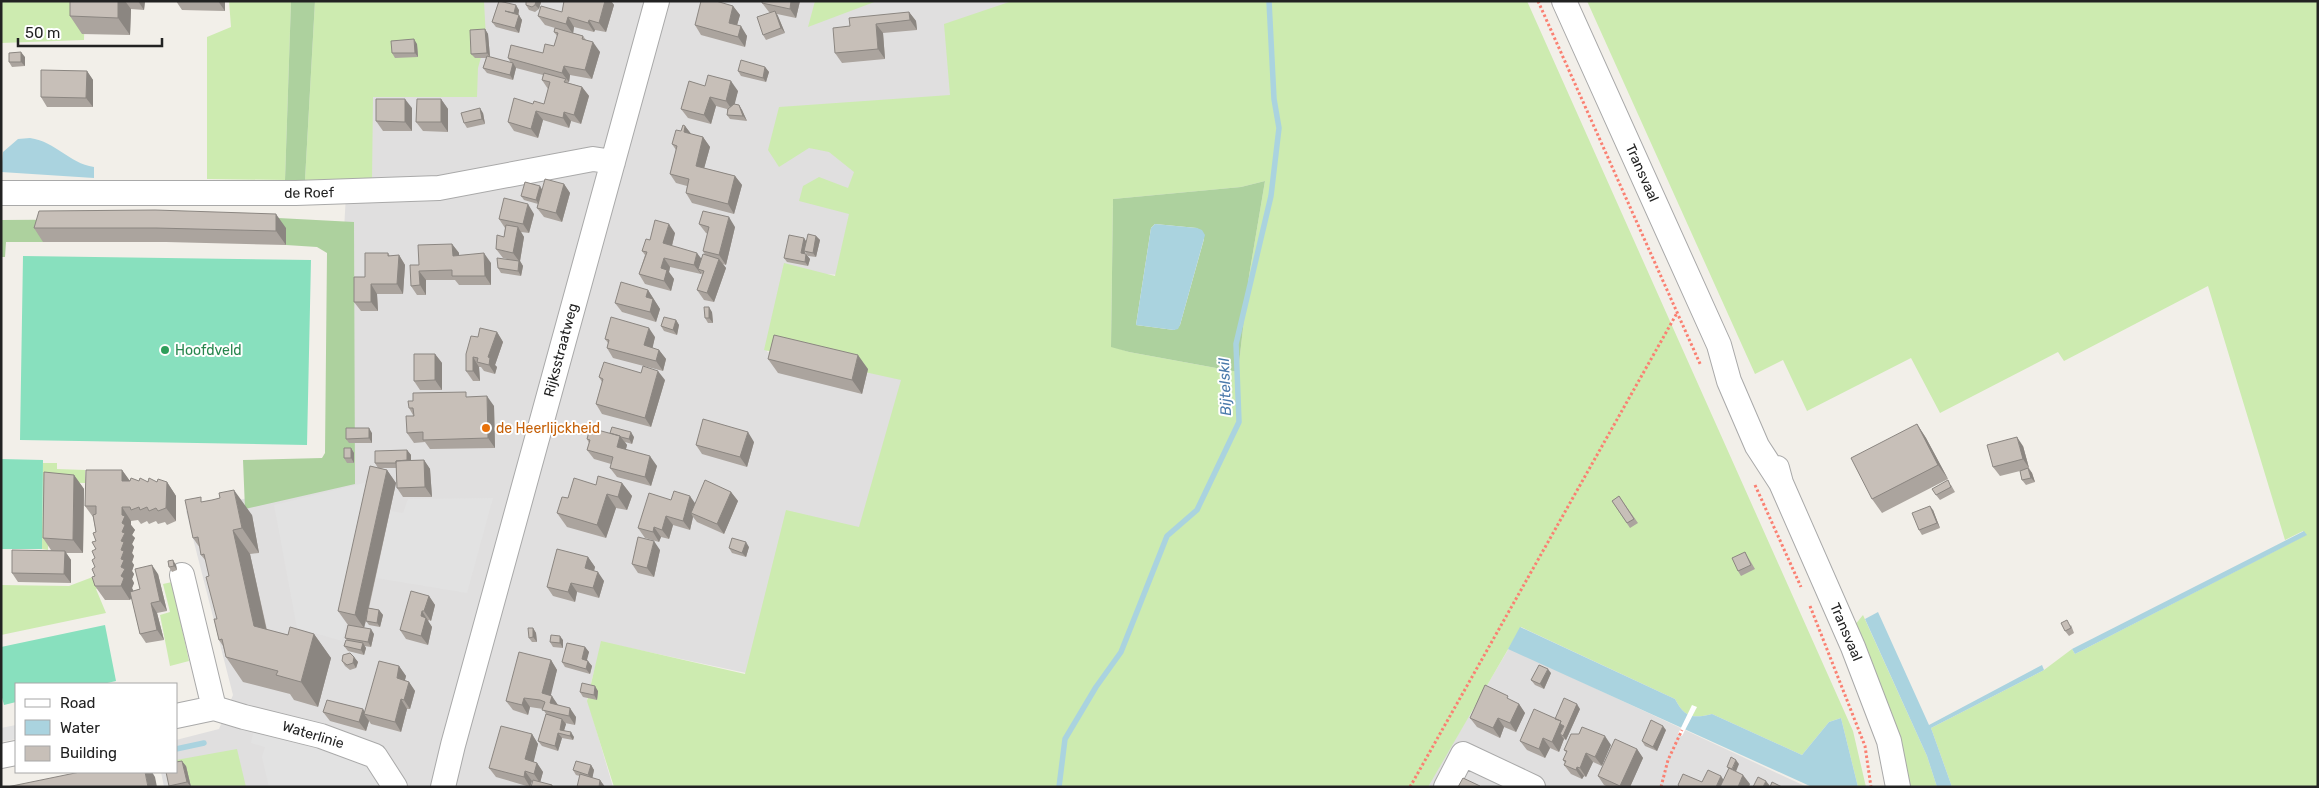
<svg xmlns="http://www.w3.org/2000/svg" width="2319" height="788" font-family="Rubik,sans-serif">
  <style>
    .residential { fill: #e0dfdf }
    .grass { fill: #cdebb0; fill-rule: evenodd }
    .forest { fill: #add19e; fill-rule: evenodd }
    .pitch { fill: #88e0be }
    .parking { fill: #e2e2e2 }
    .water { fill: #aad3df }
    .pier { fill: #fff }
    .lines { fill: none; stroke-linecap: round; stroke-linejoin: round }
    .stream { stroke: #aad3df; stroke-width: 5.5 }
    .minor-casing { stroke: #a9a9a9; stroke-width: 26 }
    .path { stroke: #fa8072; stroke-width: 3; stroke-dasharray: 2.5 2.5; stroke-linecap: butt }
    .minor { stroke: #fff; stroke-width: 24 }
    .wall { fill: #aba49e }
    .shaded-wall { fill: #8b8681 }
    .building { fill: #c7bfb8; stroke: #8b8681 }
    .leisure-dot { fill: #2e9e5b; stroke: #fff; stroke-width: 2 }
    .food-dot { fill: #e8710a; stroke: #fff; stroke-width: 2 }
    .labels { text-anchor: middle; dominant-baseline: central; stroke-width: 4; stroke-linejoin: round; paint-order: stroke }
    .street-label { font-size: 14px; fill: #222; stroke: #fff }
    .leisure-label { font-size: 14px; fill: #27864d; stroke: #fff; text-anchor: start }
    .food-label { font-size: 14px; fill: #c56008; stroke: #fff; text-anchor: start }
    .water-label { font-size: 15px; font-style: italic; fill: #4a7aab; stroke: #fff }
  </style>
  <rect width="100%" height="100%" fill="#f2efe9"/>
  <!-- residential -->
  <path class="residential" d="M459,1h581l-84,100 -126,44 30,22 -18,108 -54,-3 -21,80 140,24 -46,155 -115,142 -144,-31 -15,56 26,89h-449l-3,-15h15v-32l43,-11 14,-34 -47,-184 152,-32 5,-234 10,-163z
    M1509,648l298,139h-380z"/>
  <!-- grass -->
  <path class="grass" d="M1,1h84l-1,39 -83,3z
    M229,1h62l-6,179 -78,-1v-142l24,-10z
    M315,1h169l2,38 -8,29 -1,29h-104l-1,84 -67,-1z
    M815,1h62l-69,26z
    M1012,1h515l326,730 13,56h-8l-17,-69 -12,4 -27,33 -90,-41c-19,5 -28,3 -37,-15l-154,-72 -93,160h-814l-27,-86 14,-60 144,33 41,-164 73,17 42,-147 -137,-30 20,-87 51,13 14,-62 -50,-13 4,-15 16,-9 29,11 6,-16 -25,-20 -20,-4 -30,19 -11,-17 11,-43 171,-12 -6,-71zM1265,181l-16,95 -11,96 -109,-20 -18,-6 2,-147 128,-12z
    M1587,1h731v786h-366l-21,-59 113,-58 28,-21 3,5 231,-119 -3,-4 -18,9 -77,-254 -144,75 -6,-9 -118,61 -29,-55 -104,53 -24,-51 -28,14z
    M43,463h14v6l28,1v13l-36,-1 -1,68 -6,-1z
    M98,575l1,13 -3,1 10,24 -105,22v-50l68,1z
    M172,582l17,79 -19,5 -10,-51 10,-3 -7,-28z
    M1863,615l64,141 10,31h-30l-53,-161z
    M237,749l9,38h-77l-3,-15h10v-12z"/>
  <!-- forest -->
  <path class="forest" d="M291,1h24l-10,179h-20z
    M1265,181l-16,95 -11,96 -109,-20 -18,-5 2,-148 128,-12zM1155,224l42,4 7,11 -24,86 -6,5 -38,-5 15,-97z
    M278,218l76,4 1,262 -110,25 -2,-49 79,-2 3,-5 2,-200 -10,-6 -31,-2v-17l-243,14h-37l-1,15h-4v-37z"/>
  <!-- pitch -->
  <path class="pitch" d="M23,256l288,4 -4,185 -287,-5z
    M1,459l42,1 -1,89h-41z
    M105,625l11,56 -13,3h-87v18l-12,3 -3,-11v-47z"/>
  <!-- parking -->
  <path class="parking" d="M376,480l-34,161 -45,-13 -23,-123z
    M493,498l-26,95 -91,-15 14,-67 13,2 5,-14z
    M16,725v14l-15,3v-14z
    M254,729l113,32 14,26h-112l-7,-30 3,-10 -14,-4z"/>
  <!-- water -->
  <path class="water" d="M30,138c27,4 38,25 64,29v11l-93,-6 2,-20 15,-13z
    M1155,224l42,4 5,2 3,5 -25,90 -2,4 -4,1 -38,-5 15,-97z
    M2304,531l3,4 -232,119 -3,-5z
    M1878,612l51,113 113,-60 2,5 -113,58 21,59h-15l-10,-31 -62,-137z
    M1520,627l155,72c9,18 18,20 37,15l90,41 27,-33 12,-4 17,69h-46l-304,-138z"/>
  <!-- pier -->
  <path class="pier" d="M1692,705l5,2 -15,29 -4,-2z"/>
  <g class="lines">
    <!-- stream -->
    <path class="stream" d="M176,749l28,-6
      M1059,787l6,-48 31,-52 25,-35 46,-116 30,-26 42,-88 -3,-78 35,-148 8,-68 -5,-29 -5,-98"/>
    <!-- minor casing -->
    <g class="minor-casing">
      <path id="minor" d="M1564,1l155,344 10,36 28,65 24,37
        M1,193h295l143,-5 154,-29 20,3
        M1777,468l4,15 72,164 36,94 9,46
        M182,575l32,133 30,9 77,19 54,20 20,31
        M176,716l38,-8
        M1,756l15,-3
        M443,787l10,-42 204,-744
        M1446,787l17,-33 70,33"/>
    </g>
    <!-- path -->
    <path class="path" d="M1538,1l163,365
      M1755,485l46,102
      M1810,606l55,140 6,41
      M1410,787l267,-474
      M1661,787l7,-27 14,-30"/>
    <!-- minor -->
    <use href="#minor" class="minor"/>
  </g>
  <!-- wall -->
  <path class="wall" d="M70,1h75l-1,9 -13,-1 -1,26 -48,-1 -12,-18z
    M176,1h49v10l-43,-1z
    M499,1l20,9 -1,5 4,5 -3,13 -23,-6 -4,-5z
    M564,1h47l3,4 -8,27 -11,-2 -1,2 -20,-5 -1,6 10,3 3,4 14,12 -8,27 -22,-4 -1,7h-1l1,1 13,4 7,9 -8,28 -10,-3 -2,7 -26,-8 -5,18 -24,-7 -6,-9 25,-18h11l4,-15 -6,-9 1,-5 -27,-7 -3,12 -26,-7 -4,-5 3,-10h-11l-4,-4 14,-25 3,5 2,23 21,6 -3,-5 35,-5 11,-7 3,-10 -3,-4 1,-4 -10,-3 -7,-9 24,-4z
    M762,1h38l-4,17 -19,-4 8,19 -19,7 -3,-5 7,-22 -1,-1 -7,-9z
    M541,2l-2,7 -4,3 -6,-2 -3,-5z
    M733,6l7,9 -3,10 10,11 -2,11 -44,-12 -6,-10z
    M909,12l7,9 1,9 -34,3 2,26 -43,4 -7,-10 15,-27z
    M417,44l1,13 -23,1 -3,-5z
    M25,57v9l-13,1 -3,-5z
    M765,67l4,5 -3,10 -25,-6 -3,-5z
    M87,71l6,9v27h-46l-6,-10z
    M705,86l33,5 -4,13 5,1 3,5 5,11 -17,-2 -3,-4v-6l-11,-3 -5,18 -23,-6 -7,-9z
    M441,99l7,10v23l-25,-1 -7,-9z
    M412,108v23h-29l-7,-10z
    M483,113l2,11 -18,4 -3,-5z
    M685,126l6,8 12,3 7,10 -6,21 31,8 7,9 -8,29 -42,-11 -6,-10 1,-7 -11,-3 -6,-9 6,-24 -4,-6z
    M564,184l6,9 -8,29 -18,-5 -7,-9 1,-4 -14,-4 -3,-4z
    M534,214l-5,19 -8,-1 3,5 -4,24 3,5 -2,10 -20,-3 -3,-5 9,-9 -4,-1 -7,-9 8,-12 1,-9 -6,-9z
    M699,224l36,3 -9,38 -3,-1 3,4 -12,34 -10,-2 -7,-10 5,-15 -1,-2v1l-31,-7 -1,5 5,7 -3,12 -26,-7 -6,-10 6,-19 -3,-4 8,-11 25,-7 -3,13 30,13 3,-4 -2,-4 5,-17 -2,-1z
    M34,228h252v17l-120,-3h-123z
    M816,236l4,4 -4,17 -8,-1 -3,-4v2h1l4,5 -2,7 -21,-4 -3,-4 20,-20 2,3z
    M452,244l7,9v2l32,8v22h-32l-4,-5h-29v15h-9l-6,-9 8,-21z
    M388,253l2,3 9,-1 6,10 -2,29h-26l1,17h-17l-7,-9 11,-25z
    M648,290l12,19 -4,13 -34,-10 -7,-9z
    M712,312l1,11h-5l-3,-5z
    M676,320l3,5 -2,10 -13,-4 -3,-5z
    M497,332l6,10 -8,23 2,2 -2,7 -11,-3 -3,-4h-2l1,14h-7l-7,-10 12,-34z
    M655,337l-3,11 7,2 7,9 -3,12 -50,-13 -6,-10 1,-5 -3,-4z
    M435,354l7,9v27h-22l-6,-9z
    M768,359l100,10 -6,25 -84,-21z
    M599,377l66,3 -14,47 -49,-13 -6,-10 6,-22z
    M469,397l25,9 1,42 -65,1 -5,-7 -11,1 -7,-10 6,-18 -4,-7z
    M1917,424l9,14 22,41 -66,34 -10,-14z
    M372,433v10h-23l-3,-4z
    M610,433l24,4 -2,7 -7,-2 2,3 -1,4 31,17 -6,20 -34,-9 -7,-9 1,-4 -17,-5 -7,-9 2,-7 -2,-4z
    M754,442l-7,25 -45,-13 -6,-9z
    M2023,446l6,22 3,5 3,9 -9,3 -4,-5 -2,-9 -20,5 -7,-9z
    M351,448l3,5v10h-7l-3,-5z
    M407,450l4,5v5h13l6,9 2,28h-29l-6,-9 -1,-20h-16l7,2 9,13 -27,125 10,2 4,5 -3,12 -11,-2 -3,-4 -2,7 10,6 -3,13 -7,-1 2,2 -2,7 -16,-4 -4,-5 3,-6 -2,-2 3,-13 -10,-14 40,-143 -3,-5z
    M122,470l8,11 37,1 9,14v25l-9,4 -2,-3 -7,2 -2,-3 -7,3 -2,-3 -6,3 -3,-4 -7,1v4l4,5 -3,5 3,3 -3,6 2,3 -2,6 2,3 -2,6 2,3 -2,6 2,3 -2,5 2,4 -2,5 1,3 7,-2 18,-15 9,37 -10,2 7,27 -18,3 -6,-9 -8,-37 -2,3h-25l-10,-14 1,-54 -3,-15 -8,-11z
    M74,475l10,14 -1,64h-17l5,7v23l-53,-1 -6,-9 39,-23 -8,-12z
    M622,483l10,13 -5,14 -11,-2 -10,30 -39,-11 -10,-14 11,-15 28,-13z
    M1951,485l4,7 -15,8 -4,-5z
    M731,492l7,9 -14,33 -27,-12 -4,-5 -3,13 -17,-5 -4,14 -8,-2 -2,5 -14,-4 -7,-10 33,-28 24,3z
    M1619,496l19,27 -8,5 -18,-27z
    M204,501l48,14 7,38 -9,1 17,76 21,5 26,-1 17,24 -13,49 -24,-7 -4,-6 -47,-12 -17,-25 -3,-11 -4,-6 -2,-21 -11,-58 -5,-6 -1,-7 -7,-10z
    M1933,510l7,18 -18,7 -3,-5z
    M749,547l-3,10 -14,-4 -3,-5z
    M660,550l-6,27 -16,-4 -6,-9z
    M1745,552l10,17 -14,7 -3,-5z
    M588,557l7,10 -1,4 10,10 -5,17 -22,-6 -2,10 -22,-6 -6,-9z
    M176,565l1,5 -5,2 -3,-5z
    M429,596l6,9 -4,16 -2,-1 -1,1 4,6 -4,18 -22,-6 -6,-9z
    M2071,625l3,8 -5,3 -4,-5z
    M533,628l3,5 1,9h-5l-3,-4z
    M563,640v8l-10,-1 -3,-5z
    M585,647l4,5 -3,8 6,6 -2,8 -25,-7 -3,-5z
    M354,657l4,5 -2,6 -6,2 -5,-4 -3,-5z
    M551,660l6,10 -7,25 8,10 18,12 -1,8 -10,-2 1,1 -2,6 10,7 -1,3 -11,-2 -4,13 -16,-5 -4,-5 8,-27 -3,-5 -13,-2 -2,8 -15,-5 -7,-9z
    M399,666l7,10 -1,4 4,2 6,9 -5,18h-3l-6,23 -30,-8 -2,-3 -3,10 -36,-10 -7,-9h42z
    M1551,673l-7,16 -9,-4 -4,-5z
    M598,691l-1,9 -14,-3 -3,-5z
    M1511,700l8,4 6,9 -9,19 -12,-5 -4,11 -23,-11 -7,-9z
    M1580,709l-14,31 -2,-1 -5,13 -9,-4 -5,10 -18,-8 -7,-9 35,-22z
    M1582,727l20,39 -9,-4 -7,15 -2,-1 -2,3 -11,-5 -7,-9 1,-2 -2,-3 4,-7 -3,-3 15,-16z
    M1666,730l-9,21 -12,-5 -3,-5z
    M532,734l6,10 -5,18 4,1 6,9 -3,10 12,3 1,2h-22l2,-6h-1l-2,6 -34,-10 -7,-9z
    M1637,749l6,9 -13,29h-22l-4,-2 -6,-9z
    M591,765l3,5 -2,8 8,2 5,7h-28l3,-11 -4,-1 -3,-5z
    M186,766l5,21h-21l-4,-15z"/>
  <!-- shaded-wall -->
  <path class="shaded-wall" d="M118,1h7l6,8 -1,26 -12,-17z
    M138,1h7l-1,9z
    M218,1h7v10z
    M536,1h4l1,1 -2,7 -4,-4z
    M605,1h6l3,4 -8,27 -7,-9z
    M791,1h9l-4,17 -6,-9z
    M516,5l3,5 -1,7 -4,-4z
    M733,6l7,9 -5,17 -6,-9z
    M775,11l3,5 7,17 -4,-5z
    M909,12l7,9 1,9 -7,-10z
    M519,15l3,5 -3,13 -4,-5z
    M568,17l6,10 -1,7 -7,-10z
    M589,20l6,10 -1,2 -6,-9z
    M876,24l7,9 2,26 -7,-10z
    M741,26l6,10 -2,11 -7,-10z
    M485,29l3,5 2,23 -3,-4z
    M414,39l3,5 1,13 -3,-4z
    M593,42l7,10 -8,27 -7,-9z
    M21,52l4,5v9l-4,-4z
    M513,63l3,5 -3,12 -3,-5z
    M564,66l6,9 -1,7 -7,-9z
    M765,67l4,5 -3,10 -3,-4z
    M87,71l6,9v27l-7,-9z
    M731,81l7,10 -5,20 -7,-10z
    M582,87l7,9 -8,28 -7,-9z
    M710,97l6,9 -5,18 -7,-9z
    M405,99l7,9v23l-7,-9z
    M441,99l7,10v23l-7,-10z
    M739,105l3,5 5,11 -4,-5z
    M480,108l3,5 2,11 -3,-5z
    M536,111l7,9 -5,18 -7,-9z
    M564,112l7,9 -2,7 -6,-10z
    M685,126l7,9 -8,-3z
    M703,137l7,10 -8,29 -6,-10z
    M735,176l7,9 -8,29 -6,-10z
    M564,184l6,9 -8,29 -6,-9z
    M540,186l3,5 -4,14 -3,-5z
    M528,204l6,10 -5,19 -6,-9z
    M276,214l10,14v17l-10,-14z
    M729,217l6,10 -9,38 -7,-10z
    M669,224l6,9 -5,20 -7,-10z
    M518,227l6,10 -4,24 3,5 -2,10 -3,-5 1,-10 -6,-8z
    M816,236l4,4 -4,17 -3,-4z
    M804,238l3,5 -3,8 1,1 -1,6 -3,-5z
    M452,244l7,9v12l-6,-9z
    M484,253l7,10v22l-6,-9z
    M697,253l7,9 -6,7 3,4v1l-7,-9z
    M806,254l4,5 -2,7 -3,-4z
    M399,255l6,10 -2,29 -6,-10z
    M664,258l6,9 -1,5 5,7 -3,12 -7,-10 -3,-13z
    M719,259l7,9 -12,34 -7,-9z
    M419,271l7,9v15l-6,-10z
    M371,284l6,10 1,17 -7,-9z
    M648,290l12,19 -4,13 -6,-10 -4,-15z
    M709,307l3,5 1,11 -4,-5z
    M676,320l3,5 -2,10 -4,-5z
    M649,328l6,9 -4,18 -7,-10z
    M497,332l6,10 -8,23 2,2 -2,7 -6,-9 -1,-8z
    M659,350l7,9 -3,12 -7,-10z
    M435,354l7,9v27l-7,-10z
    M858,355l10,14 -6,25 -10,-14z
    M473,357l6,10 1,14 -7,-10z
    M658,371l7,9 -14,47 -6,-9z
    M487,396l7,10 1,42 -7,-10z
    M1917,424l9,14 22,41 -10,-14z
    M369,428l3,5v10l-3,-5z
    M631,432l3,5 -2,7 -3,-5z
    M748,432l6,10 -7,25 -7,-10z
    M620,436l7,9 -3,11 -7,-9z
    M2017,437l6,9 6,22 -6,-9z
    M351,448l3,5v10l-3,-5z
    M407,450l4,5v13l-4,-5z
    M650,456l7,10 -6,20 -6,-9z
    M424,460l6,9 2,28 -7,-10z
    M2028,468l4,5 3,9 -4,-4z
    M122,470l10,14 -10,-3z
    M387,470l9,13 -32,145 -9,-13z
    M74,475l10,14 -1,64 -10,-13z
    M167,482l9,14v25l-10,-13z
    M622,483l10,13 -5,14 -9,-13z
    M234,490l18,25 7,38 -17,-25z
    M731,492l7,9 -14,33 -7,-10z
    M607,494l9,14 -10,30 -9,-13z
    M690,496l7,10 -6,7 2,4 -3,13 -7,-9z
    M1930,506l3,4 7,18 -3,-5z
    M122,507l9,14v4l4,5 -3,5 3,3 -3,6 2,3 -2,6 2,3 -2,6 2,3 -2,6 2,3 -2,5 2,4 -2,5 2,4 -4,8 -9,-14z
    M666,516l7,9 -4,14 -7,-9z
    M654,527l7,10 -2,5 -6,-10z
    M233,530l17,24 21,97 -17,-25z
    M654,541l6,9 -6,27 -7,-9z
    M746,542l3,5 -3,10 -4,-4z
    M65,551l6,9v23l-7,-9z
    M588,557l7,10 -3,11 -7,-10z
    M173,560l3,5 1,5 -3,-4z
    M152,565l6,9 9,37 -7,-10z
    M598,572l6,9 -5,17 -6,-10z
    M571,583l6,9 -2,10 -7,-10z
    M429,596l6,9 -4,16 -7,-10z
    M151,603l6,10 7,27 -7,-10z
    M379,610l4,5 -3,12 -3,-4z
    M422,611l10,16 -4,18 -7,-9v-20z
    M533,628l3,5 1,9 -4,-5z
    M371,629l3,5 -3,13 -3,-5z
    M314,634l17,24 -13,49 -17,-25z
    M560,636l3,4v8l-3,-5z
    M363,643l3,5 -2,7 -3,-5z
    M585,647l4,5 -3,12 -4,-5z
    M354,657l4,5 -2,6 -3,-5z
    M551,660l6,10 -8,33 -7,-10z
    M588,661l4,5 -2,8 -4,-5z
    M399,666l7,10 -3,11 -6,-9z
    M1548,669l3,4 -7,16 -4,-5z
    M409,682l6,9 -5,18 -6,-9z
    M595,686l3,5 -1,9 -3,-5z
    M552,696l6,9 -8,-2z
    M524,698l6,9 -2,8 -6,-10z
    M401,699l6,10 -6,23 -6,-10z
    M1519,704l6,9 -9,19 -6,-9z
    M1577,704l3,5 -14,31 -3,-4 -3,-2 4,5 -5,13 -7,-10 9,-21z
    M570,708l6,9 -1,8 -6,-9z
    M363,709l4,6 -3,-1 5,7 -3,10 -7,-9z
    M1498,718l6,9 -4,11 -7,-10z
    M562,719l4,5 -3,10 -3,-4z
    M1663,726l3,4 -9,21 -4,-4z
    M571,732l3,5 -1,3 -3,-4z
    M558,733l4,5 -4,13 -3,-5z
    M532,734l6,10 -6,25 -7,-10z
    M1605,736l6,9 -9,21 -7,-9z
    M1543,738l7,10 -5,10 -6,-9z
    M1637,749l6,9 -13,29h-9l-1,-1z
    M1586,753l7,9 -7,15 -6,-9z
    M1736,760l3,4 -4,10 -3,-4z
    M182,761l4,5 5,21 -4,-5z
    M537,763l6,9 -3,11 -6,-9z
    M591,765l3,5 -2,10 -4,-5z
    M1577,767l7,9 -2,3 -6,-9z
    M525,771l7,10 -2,6 -6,-10z
    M145,772h7l3,5 2,10h-9z
    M1743,775l7,9 -1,3h-11z
    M1721,776l6,9v2h-11z
    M600,780l5,7h-6z
    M1766,781l4,5 -1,1h-6z"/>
  <!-- building -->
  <path class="building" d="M70,1h48v17l-48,-2z
    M499,1l17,4 -2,8 -9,-2 14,4 -4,13 -23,-6z
    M526,1h10l-1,4 -3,2 -6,-2z
    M564,1h41l-6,22 -10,-3 -1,3 -20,-6 -2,7 -28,-8 3,-10 21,6z
    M701,1h15l17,5 -4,17 12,3 -3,11 -43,-12z
    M762,1h29l-1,8 -28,-6z
    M775,11l6,17 -18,7 -6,-18z
    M909,12l1,8 -34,4 2,25 -43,4 -2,-25 17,-2 -1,-8z
    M555,28l28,8 -1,3 11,3 -8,28 -21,-4 -2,7 -54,-15 3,-13 32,8 2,-9 9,2 4,-13 -4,-1z
    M485,29l2,24 -16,1 -1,-24z
    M414,39l1,14h-23l-1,-12z
    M21,52v10h-12v-9z
    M487,56l26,7 -3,12 -27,-7z
    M741,60l24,7 -2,11 -25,-7z
    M41,70l46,1 -1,27 -45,-1z
    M544,73l22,6 -2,3 18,5 -8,28 -10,-3 -1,6 -27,-7 -5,18 -23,-7 6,-24 19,6 1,-3 10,3 6,-22 -8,-2z
    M708,75l23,6 -5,20 -16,-4 -6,18 -23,-6 8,-28 16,5z
    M376,99h29v23l-29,-1z
    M417,99h24v23h-25z
    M734,104l5,1 4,11 -16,-1 1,-6z
    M480,108l2,11 -18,4 -3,-10z
    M683,125l2,1 -1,6 19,5 -7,29 39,10 -7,28 -42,-11 3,-14 -19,-5 7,-28 -5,-2 4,-14 5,1z
    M545,179l19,5 -8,29 -19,-5z
    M525,182l15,4 -4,14 -15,-4z
    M504,198l24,6 -5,20 -24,-5z
    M155,210l121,4v17l-120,-3h-122l5,-17z
    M703,211l26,6 -10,38 -16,-4 6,-24 -10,-3z
    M655,220l14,4 -6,19 34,10 -3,12 -30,-7 -3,10 6,2 -3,11 -25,-7 8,-22 -5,-1 4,-12 4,1z
    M506,225l12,2 -5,26 -17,-4 1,-14 7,2z
    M808,234l8,2 -3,17 -9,-2z
    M789,235l15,3 -3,15 5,1 -1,8 -21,-4z
    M452,244l1,12 31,-3 1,23h-33v-6l-33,1 1,14 -9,1 -1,-21h9l-1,-20z
    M365,253h23v3l11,-1 -2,29h-26v18h-17v-25h11z
    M703,254l16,5 -12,34 -10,-3 7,-19 -6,-2z
    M497,258l22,3 -1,10 -20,-3z
    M621,282l27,8 -2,7 7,2 -3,13 -35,-9z
    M704,307h5v11h-4z
    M611,317l38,11 -5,17 15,5 -3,11 -49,-13 2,-8 -4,-1z
    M664,317l12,3 -3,10 -12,-4z
    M480,328l17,4 -9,25 2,1 -1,7 -12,-3 1,-4 -5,-1v14h-7v-17l5,-18 7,1z
    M774,335l84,20 -6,25 -84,-21z
    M414,354h21v26l-21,1z
    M604,362l37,11 2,-7 15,5 -13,47 -49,-14 7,-25 -4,-2z
    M466,392v5l21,-1 1,42 -65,2v-8l-16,1 -1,-17h8l-1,-8h-4l-1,-7h5v-8z
    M703,419l45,13 -8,25 -44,-12z
    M1917,424l21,41 -66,34 -21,-41z
    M612,427l19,5 -2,7 -8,-2 -1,-1 -10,-3z
    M346,428h23v10l-23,1z
    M590,428l30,8 -3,11 33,9 -5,21 -35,-9 3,-11 -26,-7 3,-10 -3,-1z
    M2017,437l6,22 -30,8 -6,-22z
    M344,448h7v10h-7z
    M407,450v10l-11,1v2h-21v-12z
    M424,460l1,27 -28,1 -1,-27z
    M370,466l17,4 -32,145 -17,-4z
    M2028,468l3,10 -9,2 -2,-9z
    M86,470h36v11h8l1,-3 8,3 1,-3 8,4 1,-4 8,4 1,-3 9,3 -1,26 -8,3 -2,-3 -7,3 -2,-4 -7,3 -1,-3 -8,3 -1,-3h-8v8l3,1 -3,7 3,2 -3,7 3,1 -4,8 3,1 -3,8 3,1 -3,8 3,1 -3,7 4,2 -4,7 3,2 -3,8h-26l-3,-9 3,-1 -3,-7 3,-2 -3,-7 3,-2 -3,-7 4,-2 -4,-7 4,-1 -3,-8 3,-1 -3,-17 3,-1v-8h-11z
    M44,472l30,3 -1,65 -30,-2z
    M598,476l24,7 -4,14 -11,-3 -10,31 -40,-12 5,-16 6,1 6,-20 22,7z
    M705,480l26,12 -14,32 -26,-11z
    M1948,480l3,7 -15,8 -4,-6z
    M234,490l8,38 -9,2 21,96 34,9 2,-8 24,7 -13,48 -25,-7 2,-4 -52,-14 -4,-18 -3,1 -5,-21h3l-11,-42 3,-1 -5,-22 -3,1 -3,-18 -5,1 -8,-38 16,-3v5l11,-2 8,-2 -1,-5z
    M674,491l16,5 -7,25 -17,-5 -4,14 -8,-3 -1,5 -15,-4 11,-35 22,7z
    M1619,496l15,23 -7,4 -15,-22z
    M1930,506l7,17 -18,7 -7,-17z
    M638,537l16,4 -7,27 -15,-4z
    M732,538l14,4 -4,11 -13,-5z
    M557,549l31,8 -3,11 13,4 -5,16 -22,-5 -3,9 -21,-5z
    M12,550l53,1 -1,23 -52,-1z
    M1745,552l6,13 -13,6 -6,-13z
    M173,560l1,6 -5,1 -1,-6z
    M152,565l8,36 -9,2 6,27 -17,4 -10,-42 10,-3 -5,-20z
    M411,591l18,5 -5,15h-2l-1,5 5,2 -5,18 -21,-6z
    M368,608l11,2 -2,13 -11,-2z
    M2067,620l4,8 -6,3 -4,-8z
    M348,625l23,4 -3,13 -23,-4z
    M528,628h5v9l-4,1z
    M551,635l9,1v7l-10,-1z
    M346,640l17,3 -2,7 -17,-4z
    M567,643l18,4 -3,12 6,2 -2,8 -24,-7z
    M519,652l32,8 -9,33 10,3 -2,7 20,5 -1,8 -27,-6 3,-8 -5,-2 -16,-2 -2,7 -16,-4z
    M350,653l4,4 -1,6 -6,2 -5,-4 1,-6z
    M379,661l20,5 -2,12 12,4 -5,18 -3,-1 -6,23 -31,-8z
    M1539,665l9,4 -8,15 -9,-4z
    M582,683l13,3 -1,9 -14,-3z
    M1485,685l23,11 -1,2 12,6 -9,19 -12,-5 -5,10 -23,-10z
    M1564,698l13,6 -14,32 -3,-2 4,-8 -4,-2 1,-3 -6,-2z
    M327,700l36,9 -4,13 -36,-10z
    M1534,709l27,12 -9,21 -9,-4 -4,11 -19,-8z
    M546,714l16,5 -2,11 11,2 -1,4 -12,-3 -3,13 -17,-5z
    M1651,720l12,6 -10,21 -11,-6z
    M501,726l31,8 -7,25 12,4 -3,11 -9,-3 -1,6 -35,-9z
    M1582,727l23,9 -10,21 -9,-4 -6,15 -3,-1 -1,3 -12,-5 2,-4 -3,-1 4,-9 -3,-1 7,-16h8z
    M1615,739l22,10 -17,37 -22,-10z
    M1731,757l5,3 -4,9 -5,-2z
    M182,761l5,21 -18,4 -3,-14h10v-10z
    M576,761l15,4 -3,10 -15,-5z
    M1729,768l14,7 -5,12h-18z
    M1708,770l13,6 -5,11h-36l-2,-2 5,-11 19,8z
    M80,772h65l3,15h-141z
    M580,774l20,6 -1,7h-22z
    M1758,777l8,4 -3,6h-10z
    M1463,778l17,8v1h-22z
    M533,780l19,5v2h-21z
    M1772,782l10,5h-12z"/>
  <!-- markers -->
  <circle class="leisure-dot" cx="165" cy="350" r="5"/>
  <circle class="food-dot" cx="486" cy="428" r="5"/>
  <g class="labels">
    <!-- street labels -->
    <g class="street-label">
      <text transform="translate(1642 173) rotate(66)">Transvaal</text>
      <text transform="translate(309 193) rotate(-1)">de Roef</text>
      <text transform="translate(561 350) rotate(-75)">Rijksstraatweg</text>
      <text transform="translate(1846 632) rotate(67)">Transvaal</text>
      <text transform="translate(313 735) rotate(17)">Waterlinie</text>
    </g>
    <!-- leisure labels -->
    <g class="leisure-label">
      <text x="175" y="350">Hoofdveld</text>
    </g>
    <!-- food labels -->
    <g class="food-label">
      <text x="496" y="428">de Heerlijckheid</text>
    </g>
    <!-- water labels -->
    <g class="water-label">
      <text transform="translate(1225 387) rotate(-92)">Bijtelskil</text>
    </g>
  </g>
  <!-- border -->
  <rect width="2319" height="788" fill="none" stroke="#222222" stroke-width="5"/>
  <!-- legend -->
  <rect x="15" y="683" width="162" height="90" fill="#ffffff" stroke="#a7a7a7"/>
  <rect x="25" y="699" width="25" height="8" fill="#ffffff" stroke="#a7a7a7"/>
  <text x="60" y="708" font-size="15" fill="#222222">Road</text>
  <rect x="25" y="720" width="25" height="15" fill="#aad3df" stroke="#a7a7a7"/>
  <text x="60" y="733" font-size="15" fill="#222222">Water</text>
  <rect x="25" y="746" width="25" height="15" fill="#c7bfb8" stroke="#a7a7a7"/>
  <text x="60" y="758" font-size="15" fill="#222222">Building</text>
  <!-- scale -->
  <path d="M18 38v8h144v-8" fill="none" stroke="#222222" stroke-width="2.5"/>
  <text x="25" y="38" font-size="15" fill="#222222" stroke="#ffffff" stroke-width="4" paint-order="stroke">50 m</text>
</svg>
